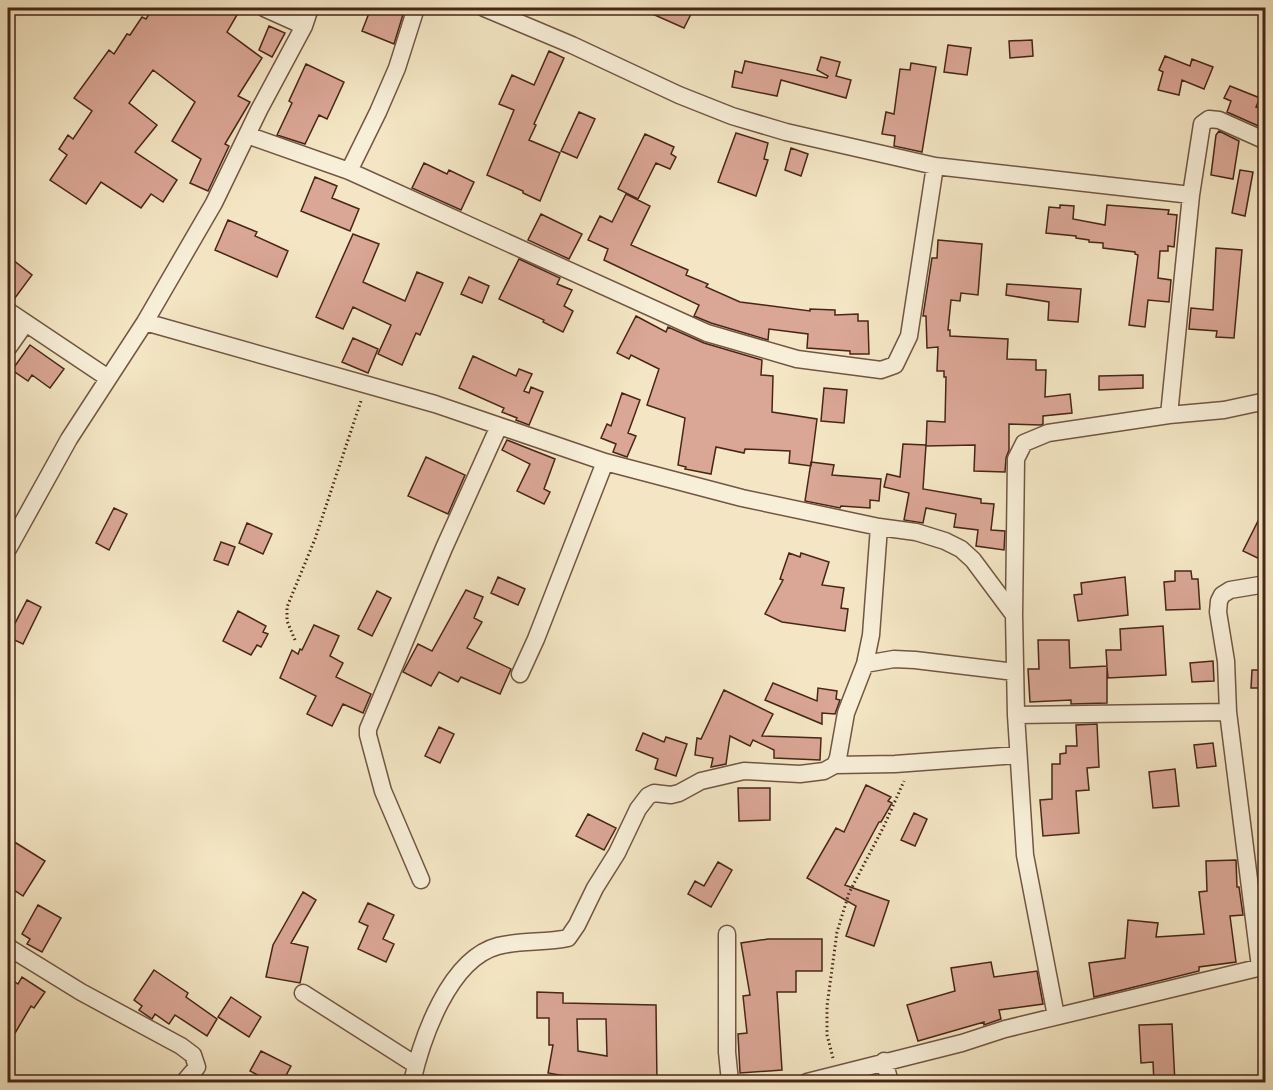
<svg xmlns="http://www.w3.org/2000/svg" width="1273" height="1090" font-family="'Old Standard TT',serif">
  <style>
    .building { fill: #daa695; stroke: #472618; stroke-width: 1.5; fill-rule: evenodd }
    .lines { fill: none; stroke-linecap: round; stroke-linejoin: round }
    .minor-casing { stroke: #725643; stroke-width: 19 }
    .path { stroke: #472618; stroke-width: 3; stroke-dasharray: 1.5 3; stroke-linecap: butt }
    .minor { stroke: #f8efd9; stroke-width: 16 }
  </style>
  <rect width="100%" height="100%" fill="#f4e6c4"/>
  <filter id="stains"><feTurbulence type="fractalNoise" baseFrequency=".00333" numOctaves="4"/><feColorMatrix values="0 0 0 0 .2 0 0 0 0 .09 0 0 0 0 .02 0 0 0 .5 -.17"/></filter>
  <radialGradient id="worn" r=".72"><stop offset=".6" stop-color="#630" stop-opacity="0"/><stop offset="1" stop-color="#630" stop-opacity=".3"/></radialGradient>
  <!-- building -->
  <path class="building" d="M153,8h88l-14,24 35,26 -24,38 12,6 -25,42 4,2 -21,45 -18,-8 11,-24 -29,-18 23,-39 -42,-32 -24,33 28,22 -22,27 42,28 -14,22 -12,-8 -10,14 -40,-26 -15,22 -36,-24 17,-25 -8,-6 9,-14 5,4 19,-28 -18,-13 35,-48 5,4 13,-20 3,1 12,-18 4,2z
    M371,8h34l-11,36 -32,-13z
    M639,8h55l-10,20z
    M269,26l16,7 -13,24 -13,-7z
    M1032,40l1,16 -23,2 -1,-17z
    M948,45l23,3 -4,27 -23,-3z
    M549,51l15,7 -30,66 2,1 -7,15 31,13 -20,48 -17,-8v-2l-36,-16 27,-65 -15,-6 13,-29 22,10z
    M1165,56l25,10 2,-7 21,8 -9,22 -22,-9 -3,15 -21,-5 5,-18 -4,-2z
    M821,57l19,5 -4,14 15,4 -5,18 -65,-18 -4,16 -45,-9 3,-16 7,2 3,-12 82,17 1,-2 -11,-6z
    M911,63l25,4 -14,85 -28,-6 1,-10 -13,-2 4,-22 8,2 6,-45 10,1z
    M306,64l38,18 -17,37 -8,-4 -14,29 -28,-9 15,-32 -3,-2z
    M1230,86l30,12 -4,9 10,3v12l-3,6 -36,-16 4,-11 -7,-3z
    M579,112l16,7 -18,39 -16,-7z
    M1219,131l20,10 -6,38 -22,-4 5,-40z
    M736,133l32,10 -4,16 4,1 -12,36 -38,-14z
    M645,134l29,13 -3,7 5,3 -6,12 -14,-6 -18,36 -20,-10z
    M791,148l17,6 -7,22 -16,-6z
    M424,163l23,11 2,-4 25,12 -13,28 -49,-22z
    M1240,170l13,2 -8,44 -13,-3z
    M315,177l22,9 -5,12 27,11 -9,22 -49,-20z
    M626,194l24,12 -19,39 57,25 -2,5 22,9 -2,3 34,15 70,9v-2l25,1v5l23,-1v7h10l1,33h-19v-3l-43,-3 1,-14 -39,-5 -1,11 -57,-17 -17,-7 5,-11 -95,-45 4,-11 -20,-9 12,-24 12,6z
    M1060,205l14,1 -1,13 32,6 2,-20 62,5 -1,4 9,1 -3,32 -6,-1v5h-8l-2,27 13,2 -2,22 -21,-2 -3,27 -16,-2 9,-70 -3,-1v-2l-32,-4v-5l-14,-1v-2l-13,-2v-2l-30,-3 3,-26 11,1z
    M541,214l41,20 -13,25 -41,-19z
    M228,220l29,12 -2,4 33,15 -11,26 -62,-27z
    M353,234l26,10 -16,38 42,19 12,-29 26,11 -23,52 -4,-2 -14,32 -24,-11 13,-29 -38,-18 -10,22 -27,-12z
    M938,240l44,4 -4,51 -17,-2 -1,8 -9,-1 -3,30h2v6l58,3 -1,20 29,1v10h10l-1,27 25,-3 2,19 -29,3v8l-2,1 -32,-1v26l-3,8 -1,14 -31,-1 1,-26 -49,1 1,-25 18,1 1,-45h-2v-6h-7l1,-24 -11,1 -1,-32h-3l9,-58h5z
    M1216,248l26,2 -8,88 -18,-1 1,-6 -28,-2 2,-21 22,2z
    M8,256l24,19 -20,27 -4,-1z
    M519,259l41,19 -3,6 15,6 -8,16 9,5 -10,21 -20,-10 1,-2 -45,-21z
    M469,277l20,9 -7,17 -21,-9z
    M1007,284l74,5 -3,33 -30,-2 1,-18 -43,-7z
    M636,316l30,16 2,-5 36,16 58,17 -1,15 12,1 -1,36 45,7 -6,47 -22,-3 1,-12 -45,-2 -1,4 -28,-6 -5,27 -26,-5 1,-2 -8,-2 7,-47 -38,-13 12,-36 -28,-14 -2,4 -12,-6z
    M353,338l25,11 -10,24 -26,-11z
    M30,345l34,24 -14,19 -18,-13 -4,6 -16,-11z
    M473,356l43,20 3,-7 13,5 -8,17 5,2 2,-6 12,5 -14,33 -13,-5 1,-2 -15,-6 2,-4 -45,-20z
    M1143,375v13l-44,2v-14z
    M824,388l23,2 -3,33 -23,-2z
    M622,393l18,7 -12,33 8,3 -9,21 -14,-5 3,-8 -15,-6 6,-14 4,2z
    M507,440l48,19 -11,30 6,3 -6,12 -27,-13 13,-27 -28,-14z
    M903,444l23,1 -3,44 58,10v4l13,1 -3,26 14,1 -1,19 -28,-4 2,-16 -24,-3 2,-13 -30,-6 -3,15 -19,-3 5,-27 -25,-6 3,-13 13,3z
    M426,457l39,18 -17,39 -40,-18z
    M811,462l23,3 -2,10 49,4 -2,22 -9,-1v8l-29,-2 -1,2 -35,-7z
    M1266,505v57l-23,-11z
    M114,508l13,6 -18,36 -13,-7z
    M247,523l25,11 -9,20 -24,-11z
    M221,542l14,5 -7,18 -14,-5z
    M789,553l11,4 1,-4 28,9 -7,23 22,3 -3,20 7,1 -3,22 -63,-9 -17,-8 18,-34 -3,-1z
    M1175,571h16l1,8h6l2,30 -34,1 -2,-28 11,-1z
    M498,577l27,12 -7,16 -27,-12z
    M1125,577l3,38 -50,6 -4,-26 8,-1 -1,-11z
    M466,590l17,7 -9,21 8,4 -15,26 44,21 -11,25 -39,-17 -3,5 -19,-10 -8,14 -28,-14 15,-28 14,7z
    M377,591l14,7 -19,38 -14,-7z
    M27,600l14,7 -18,37 -15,-7z
    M238,611l28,15 -3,6 5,2 -7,13 -4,-2 -6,10 -28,-14z
    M314,625l25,11 -9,20 13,7 -7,14 35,17 -8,19 -20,-9 -11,22 -25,-12 9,-18 -36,-18 12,-28 6,4 2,-5 2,1z
    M1163,626l3,49 -58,3 -1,-11v36l-36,1v-4l-41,2 -2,-33h11l-1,-29h31l1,28 37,-2 -1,-16h15l-1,-21z
    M1213,661l1,20 -22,1 -2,-19z
    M1252,670h14v18h-15z
    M773,683l44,18 1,-13 19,3 -1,8 4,1 -5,14 -13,-1v11l-57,-24z
    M724,690l49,24 -11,22 59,2 -1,22 -46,-2v-8l-21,-10 -3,6 -20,-10 -4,28 -15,3 2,-9 -18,-3 2,-17 4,1z
    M1097,724l2,43 -12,1 2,22 -13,1 3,42 -36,3 -3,-36 12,-1v-35h8v-10l6,-1v-7h11l-1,-21z
    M439,727l15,7 -14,29 -15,-7z
    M643,733l21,9 2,-5 21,7 -11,32 -21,-7 3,-10 -22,-9z
    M1213,743l3,23 -19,2 -3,-23z
    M1175,769l4,37 -26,2 -4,-36z
    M866,785l25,12 -3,4 4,2 -11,19h-2l-34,63 44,16 -15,45 -28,-10 10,-30 -49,-28 29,-50 8,4z
    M738,788h32v32l-31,1z
    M914,813l13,6 -12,27 -14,-6z
    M588,814l28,14 -12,22 -28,-14z
    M8,838l37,23 -22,35 -15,-10z
    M1236,860l1,27h2l4,28 -13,1 6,46 -37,5v4l-105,26 -5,-34 36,-5 3,-38 30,3 -2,14 48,-3 -5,-42 8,-1 -1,-30z
    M718,862l14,8 -21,37 -23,-13 7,-13 9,5z
    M303,892l13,8 -25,43 17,4 -8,36 -34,-6 7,-32z
    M368,903l26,12 -11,24 11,5 -8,18 -28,-13 10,-23 -9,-4z
    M38,905l23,13 -19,34 -15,-8 3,-5 -8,-5z
    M768,939h54v32h-26v21h-19l5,78 -42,3 -2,-39 9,-1 -4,-37 7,-1 -9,-52z
    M991,962l3,15 43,-6 6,33 -44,6 2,9 -17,6v-3l-66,19 -11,-36 48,-14 -4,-23z
    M154,970l34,23 -2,4 31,22 -10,17 -32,-21 -6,9 -14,-10 -3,5 -13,-9 3,-4 -8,-6z
    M8,977l10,7 4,-7 23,15 -11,16 -3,-2 -23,39z
    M537,992l26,1v10l93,2 1,78h-53l-56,-10 5,-28h-4v-27h-12zM577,1019h29l1,37 -29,-5z
    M231,997l30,20 -12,20 -31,-20z
    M1172,1024l3,59h-21l-1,-21 -12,1 -2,-38z
    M261,1051l30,15 -9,17h-9l-23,-12z"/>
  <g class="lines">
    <!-- minor casing -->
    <g class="minor-casing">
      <path id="minor" d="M264,8l40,18
        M484,8l88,37 107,50 53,21 54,16 149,34 256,29
        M247,135l102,36 358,162 90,26 84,11 14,-5 14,-29 26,-170
        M349,171l29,-59 19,-44 19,-60
        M8,311l100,67
        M145,322l290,82 170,58 137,36 137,29 37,5 29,9 16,8 12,11 41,55
        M8,348l17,-24
        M1169,415l22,-220 11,-71 7,-5 10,1 47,21
        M8,549l61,-110 76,-117 69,-119 45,-93 45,-84 6,-18
        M865,664l29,-5 21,1 100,12
        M520,674l16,-35 69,-177
        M1016,715l212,-3
        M835,765l60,-1 123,-9
        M421,880l-38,-89 -15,-56v-6l76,-181 55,-122
        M727,934v118l3,30
        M8,947l73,45 100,54 12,9 4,12 -13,15
        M1260,967l-32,-255 -2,-51 -8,-49 1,-11 3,-6 8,-5 36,-6
        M303,993l113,72
        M1056,1016l-31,-161 -9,-140 -2,-100 2,-156 8,-16 24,-10 121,-18 55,-5 42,-9
        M884,1061l6,21
        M412,1082c10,-44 37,-123 86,-136 23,-6 47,-3 70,-8l9,-13 18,-37 22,-35 21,-44 10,-13 6,-3 17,2 8,-2 22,-12 43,-10 56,3 24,-3 11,-6 3,-7 8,-45 19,-49 6,-29 8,-108
        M807,1082l155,-39 43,-14 261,-63"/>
    </g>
    <!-- path -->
    <path class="path" d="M295,640l-8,-19v-14l28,-68 46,-138
      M833,1058l-6,-23v-29l10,-74 12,-39 35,-67 20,-45"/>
    <!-- minor -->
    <use href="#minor" class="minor"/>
  </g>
  <!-- margin -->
  <rect width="1273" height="1090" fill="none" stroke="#f4e6c4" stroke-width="30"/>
  <rect x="9" y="9" width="1255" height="1072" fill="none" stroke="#472618" stroke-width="3"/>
  <rect x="15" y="15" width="1243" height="1060" fill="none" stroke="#472618" stroke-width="1.5"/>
  <rect width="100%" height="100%" filter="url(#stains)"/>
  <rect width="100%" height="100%" fill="url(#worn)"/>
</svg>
